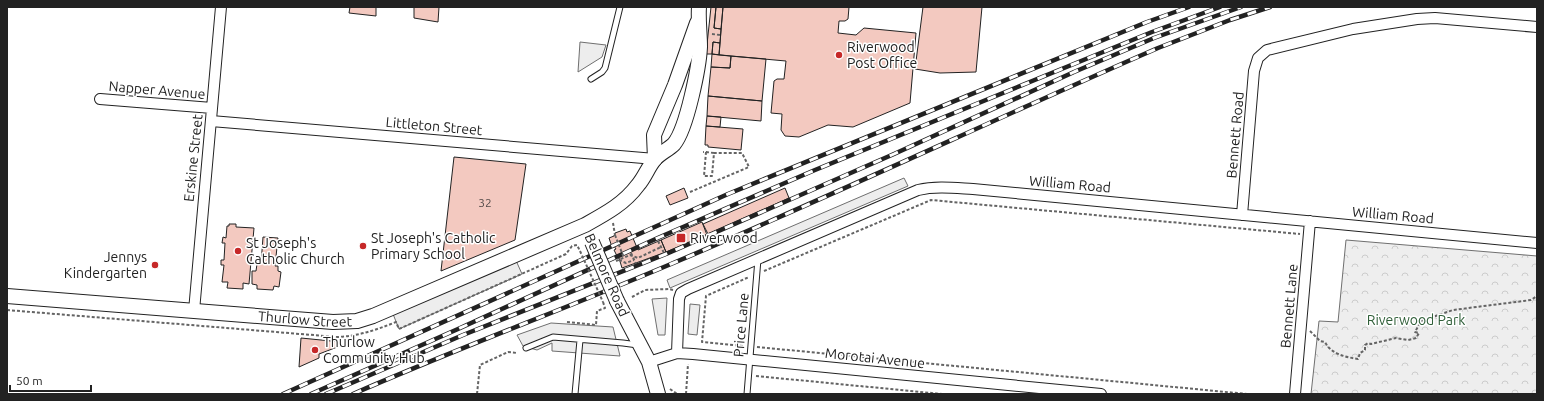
<svg xmlns="http://www.w3.org/2000/svg" width="1544" height="401" font-family="Ubuntu,sans-serif">
  <style>
    .park { fill: url(#park-crowns); stroke: #6f6f6f }
    .parking { fill: #ededed; stroke: #6f6f6f }
    .building { fill: #f3c9c0; stroke: #222 }
    .lines { fill: none; stroke-linecap: round; stroke-linejoin: round }
    .lane-casing { stroke: #222; stroke-width: 7 }
    .street-casing { stroke: #222; stroke-width: 12 }
    .secondary-casing { stroke: #222; stroke-width: 16 }
    .path { stroke: #646464; stroke-width: 2; stroke-dasharray: 3 2; stroke-linecap: butt }
    .lane { stroke: #fff; stroke-width: 5 }
    .street { stroke: #fff; stroke-width: 10 }
    .secondary { stroke: #fff; stroke-width: 14 }
    .rail-casing { stroke: #222; stroke-width: 4.5 }
    .rail { stroke: #fff; stroke-width: 3; stroke-dasharray: 9; stroke-linecap: butt }
    .secondary-bridge-casing { stroke: #222; stroke-width: 16; stroke-linecap: butt }
    .path-bridge { stroke: #646464; stroke-width: 2; stroke-dasharray: 3 2; stroke-linecap: butt }
    .secondary-bridge { stroke: #fff; stroke-width: 14 }
    .poi-dot { fill: #c62828; stroke: #fff; stroke-width: 1.5 }
    .labels { text-anchor: middle; dominant-baseline: central; stroke-width: 3; stroke-linejoin: round; paint-order: stroke }
    .number-label { font-size: 12px; fill: #564c4a }
    .poi-label { font-size: 14px; fill: #222; stroke: #fff; text-anchor: start }
    .street-label { font-size: 14px; fill: #222; stroke: #fff }
    .park-label { font-size: 14px; fill: #2f5e38; stroke: #fff }
  </style>
  <defs>
    <pattern id="park-crowns" width="20" height="18" patternUnits="userSpaceOnUse"><rect width="20" height="18" fill="#eee"/><path d="M2 6a3 3 0 1 1 6 0M12 15a3 3 0 1 1 6 0" fill="none" stroke="#ccc"/></pattern>
  </defs>
  <rect width="100%" height="100%" fill="#fff"/>
  <!-- park -->
  <path class="park" d="M1346,240l191,16v138h-226l8,-73 19,1z"/>
  <!-- parking -->
  <path class="parking" d="M580,42l26,3 -4,12 -24,15z
    M904,178l4,8 -238,102 -3,-8z
    M514,256l8,18 -123,55 -8,-20z
    M667,298l-2,37h-7l-6,-36z
    M690,304l10,1 -3,30 -9,-1z
    M551,323l62,4 7,29 -68,-5v-8l-15,7 -14,-4 -6,-11z"/>
  <!-- building -->
  <path class="building" d="M350,7h26v9l-27,-3z
    M414,7h25l-1,15 -24,-4z
    M711,7h5l-2,21 7,1 -1,14 -7,-1 -1,12h-6z
    M716,7h7l-2,22 -7,-1z
    M723,7h126l-1,12 -3,2h-6l-1,12 18,2 8,-7 52,5 -6,70 -57,24 -25,-2 -29,12 -14,-1 -4,-6 1,-16 -11,-1 3,-32 3,-2h7l2,-18 -67,-6z
    M923,7h59l-6,65 -36,1 -25,-4z
    M713,42l7,1 -1,12 -7,-1z
    M712,54l19,2 -1,12 -19,-1z
    M731,56l35,3 -4,42 -54,-5 3,-29 19,1z
    M708,96l54,5 -1,20 -54,-5z
    M707,116l14,1 -1,10 -14,-1z
    M706,126l37,3 -2,21 -33,-3v-2h-3z
    M454,157l72,7 -11,76 -74,31z
    M684,188l4,10 -18,7 -4,-9z
    M785,188l4,10 -81,36 -5,-10z
    M702,222l5,13 -41,17 -5,-12z
    M229,224h7v3l18,1 -5,56 -6,-1v6l-16,-1 1,-6h-6l2,-17h-3v-5h3l1,-17h-3l1,-6 3,1 1,-12h2z
    M626,229l1,3 3,-1 8,19 23,-10 5,12 -44,16 -3,-10h-1l-4,-8 2,-1 -2,-3 -2,1 -3,-9 5,-2 1,-3z
    M263,237l15,1 -3,28h3v5l3,1 -2,15 -5,-1 -1,4 -16,-1v-4l-5,-1v-13h4l1,-7h4z
    M301,338l40,4 -1,4 -21,8v4l-20,9z"/>
  <g class="lines">
    <!-- lane casing -->
    <g class="lane-casing">
      <path id="lane" d="M591,79l11,-7 3,-4 15,-61
        M526,348l27,-11 70,6 15,2
        M575,394l5,-54
        M747,394l11,-135"/>
    </g>
    <!-- street casing -->
    <g class="street-casing">
      <path id="street" d="M100,99l112,9
        M211,121l444,38
        M1242,215l12,-144 4,-13 9,-8 86,-21 64,-10 18,-1 102,9
        M194,311l27,-304
        M677,353l2,-54 2,-6 7,-4 230,-99c18,-4 36,-2 55,-1l564,54
        M649,362l28,-9 16,1 408,40
        M1295,394l15,-173"/>
    </g>
    <!-- secondary casing -->
    <g class="secondary-casing">
      <g id="secondary">
        <path d="M655,159l-1,-24 21,-50 22,-62"/>
        <path id="s1" d="M7,296l326,26 24,-1 16,-5 212,-91c20,-11 39,-21 53,-40 7,-8 10,-18 17,-26 5,-6 13,-9 19,-15 13,-16 25,-77 26,-97 0,-14 -2,-27 -1,-40"/>
        <path d="M617,301l32,61 9,32"/>
      </g>
    </g>
    <!-- path -->
    <path class="path" d="M712,34l8,1
      M706,152l8,1
      M690,192l59,-25 -7,-14h-28l-2,23h-8l2,-24h-3
      M613,223l2,12
      M658,241l6,12
      M631,253l5,11
      M619,260l7,3 8,-3
      M616,261l14,-6 8,3 23,-11
      M764,271l167,-71 369,34
      M632,297l13,-7 24,-1 4,1
      M7,310l330,27c22,-1 39,-7 59,-15l3,7 167,-75 6,-8 5,-1 3,6
      M567,322l29,3 1,-14 8,-3 -2,-6
      M1310,331l10,10 5,1c6,12 20,15 33,17l2,-6 5,-3v-5l3,-2 3,1 25,-6 12,2 8,-2 3,-5 -4,-1 6,-11 32,-11 78,-10 6,-4
      M743,346l-41,-4 4,-46 43,-19
      M757,347l490,47
      M756,376l186,18
      M670,389l7,5
      M477,394l3,-29 28,-13 9,1
      M686,394l2,-30"/>
    <!-- lane -->
    <use href="#lane" class="lane"/>
    <!-- street -->
    <use href="#street" class="street"/>
    <!-- secondary -->
    <use href="#secondary" class="secondary"/>
    <!-- rail casing -->
    <g class="rail-casing">
      <path id="rail" d="M283,394l445,-200 419,-172 42,-15
        M311,394l147,-65 202,-92 155,-67 337,-138 68,-25
        M326,394l137,-59 203,-81 228,-100 180,-82 80,-34 87,-31
        M353,394c105,-46 212,-85 318,-130 163,-69 324,-145 487,-216l72,-28 40,-13"/>
    </g>
    <!-- rail -->
    <use href="#rail" class="rail"/>
    <!-- secondary-bridge casing -->
    <g class="secondary-bridge-casing">
      <path id="secondary-bridge" d="M592,242l25,59"/>
    </g>
    <!-- path-bridge -->
    <path class="path-bridge" d="M615,235l9,23
      M580,251l23,51"/>
    <!-- secondary-bridge -->
    <use href="#secondary-bridge" class="secondary-bridge"/>
  </g>
  <!-- markers -->
  <g class="poi-dot">
    <circle cx="839" cy="55" r="4"/>
    <rect x="676" y="233" width="10" height="10" rx="2"/>
    <circle cx="363" cy="246" r="4"/>
    <circle cx="238" cy="251" r="4"/>
    <circle cx="155" cy="265" r="4"/>
    <circle cx="315" cy="350" r="4"/>
  </g>
  <g class="labels">
    <!-- number labels -->
    <g class="number-label">
      <text x="485" y="202">32</text>
    </g>
    <!-- poi labels -->
    <g class="poi-label">
      <text x="847" y="47">Riverwood<tspan x="847" dy="16">Post Office</tspan></text>
      <text x="371" y="238">St Joseph's Catholic<tspan x="371" dy="16">Primary School</tspan></text>
      <text x="690" y="238">Riverwood</text>
      <text x="246" y="243">St Joseph's<tspan x="246" dy="16">Catholic Church</tspan></text>
      <text x="147" y="257" text-anchor="end">Jennys<tspan x="147" dy="16">Kindergarten</tspan></text>
      <text x="323" y="342">Thurlow<tspan x="323" dy="16">Community Hub</tspan></text>
    </g>
    <!-- street labels -->
    <g class="street-label">
      <text transform="translate(157 90) rotate(5)">Napper Avenue</text>
      <text transform="translate(434 126) rotate(5)">Littleton Street</text>
      <text transform="translate(1235 135) rotate(-85)">Bennett Road</text>
      <text transform="translate(193 158) rotate(-84)">Erskine Street</text>
      <text transform="translate(1070 184) rotate(5)">William Road</text>
      <text transform="translate(1393 215) rotate(5)">William Road</text>
      <text transform="translate(607 275) rotate(66)">Belmore Road</text>
      <text transform="translate(1289 306) rotate(-85)">Bennett Lane</text>
      <text stroke="none"><textPath href="#s1" startOffset="299">Thurlow Street</textPath></text>
      <text transform="translate(741 325) rotate(-85)">Price Lane</text>
      <text transform="translate(875 358) rotate(6)">Morotai Avenue</text>
    </g>
    <!-- park labels -->
    <g class="park-label">
      <text x="1416" y="320">Riverwood Park</text>
    </g>
  </g>
  <!-- border -->
  <rect width="1544" height="401" fill="none" stroke="#222222" stroke-width="16"/>
  <!-- scale -->
  <path d="M10 385v6h81v-6" fill="none" stroke="#222222" stroke-width="2"/>
  <text x="16" y="385" font-size="12" fill="#222222" stroke="#ffffff" stroke-width="3" paint-order="stroke">50 m</text>
</svg>
